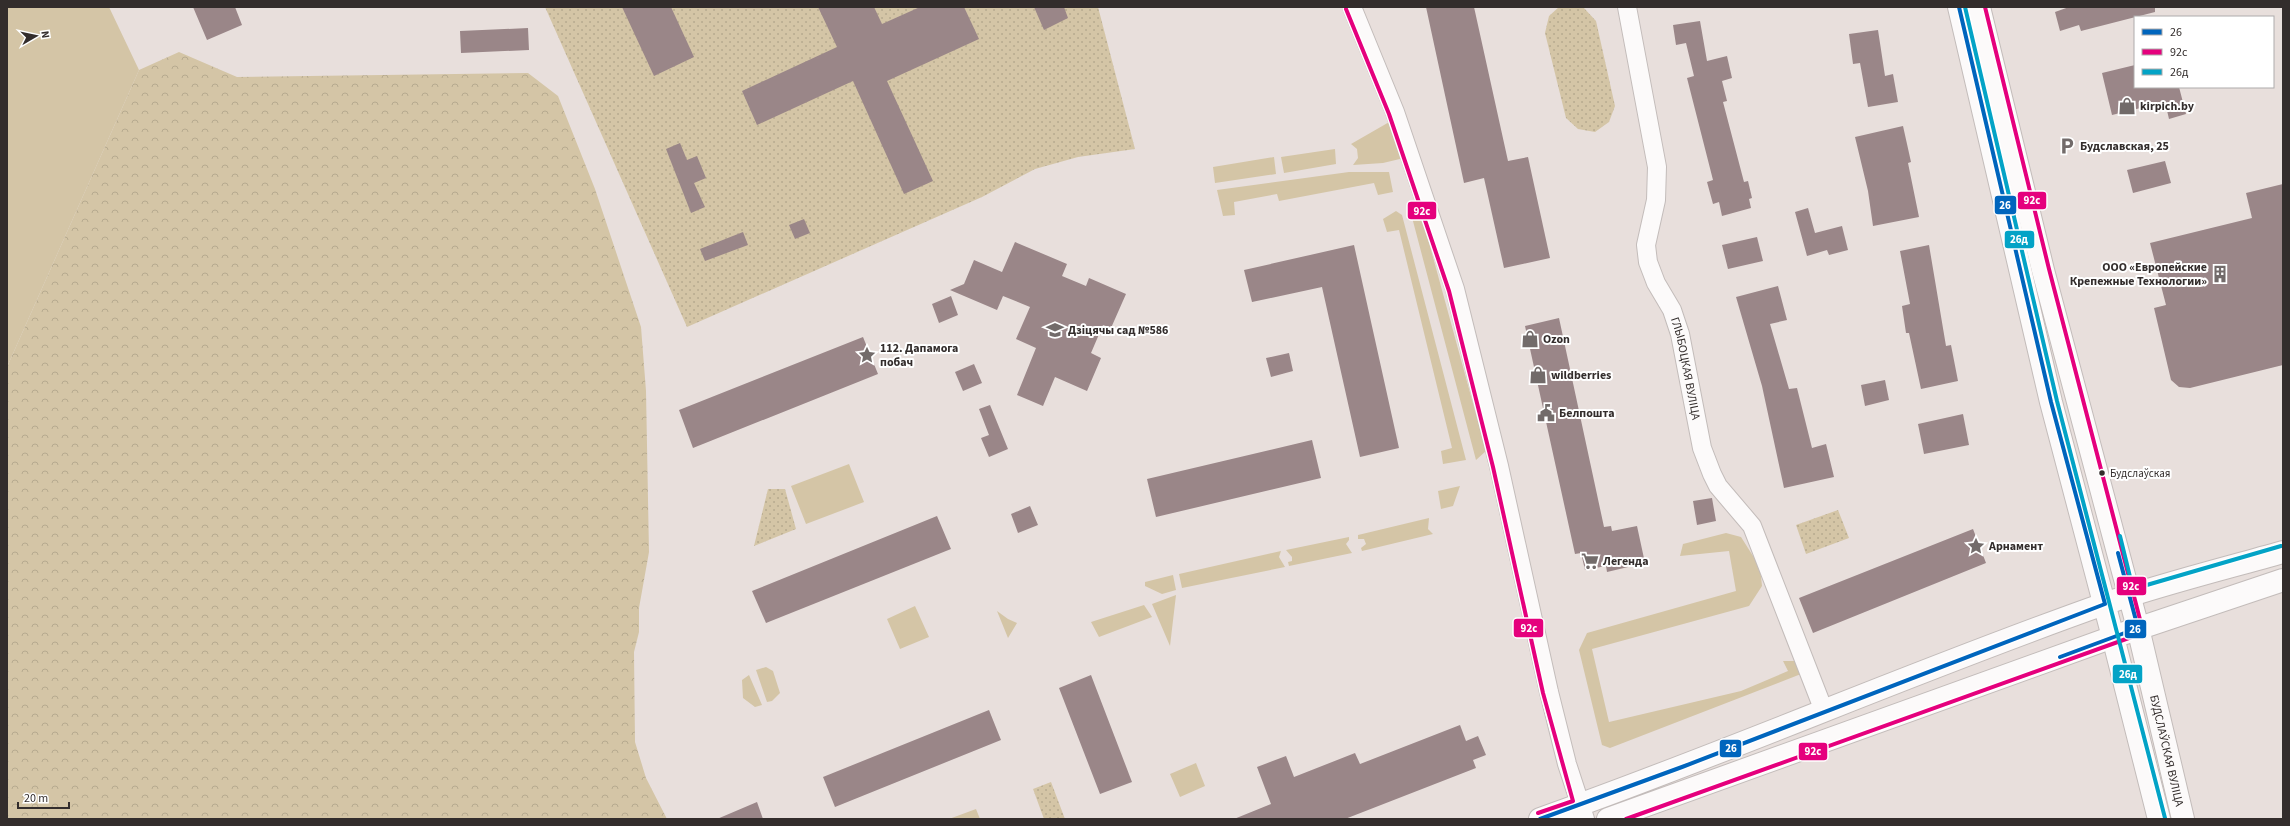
<svg xmlns="http://www.w3.org/2000/svg" width="2290" height="826" font-family="'Source Sans 3',sans-serif">
  <style>
    .grass { fill: #d4c5a6 }
    .forest { fill: url(#forest-crowns) }
    .park { fill: url(#park-dots) }
    .building { fill: #9a8688 }
    .lines { fill: none; stroke-linecap: round; stroke-linejoin: round }
    .minor-casing { stroke: #c3bcba; stroke-width: 20 }
    .tertiary-casing { stroke: #c3bcba; stroke-width: 24 }
    .secondary-casing { stroke: #c3bcba; stroke-width: 24 }
    .minor { stroke: #fcfafa; stroke-width: 18 }
    .tertiary { stroke: #fcfafa; stroke-width: 22 }
    .secondary { stroke: #fcfafa; stroke-width: 22 }
    .bus-1-casing { stroke: #fff; stroke-width: 7 }
    .bus-2-casing { stroke: #fff; stroke-width: 7 }
    .bus-3-casing { stroke: #fff; stroke-width: 7 }
    .bus-1 { stroke: #0065bd; stroke-width: 4 }
    .bus-2 { stroke: #e5007d; stroke-width: 4 }
    .bus-3 { stroke: #03a3c6; stroke-width: 4 }
    .bus-dot { fill: #332d2c; stroke: #fff; stroke-width: 1.5 }
    .labels { text-anchor: middle; dominant-baseline: central; stroke-width: 4; stroke-linejoin: round; paint-order: stroke }
    .bus-label { font-size: 11px; fill: #332d2c; stroke: #fff; text-anchor: start }
    .poi-label { font-size: 12px; font-weight: bold; fill: #332d2c; stroke: #fff; text-anchor: start }
    .street-label { font-size: 12px; fill: #332d2c; stroke: #fff }
    .line-badge { stroke: #fff; stroke-width: 1.5 }
    .badge-label { font-size: 11px; text-anchor: middle; font-weight: bold; fill: #fff }
  </style>
  <defs>
    <pattern id="forest-crowns" width="20" height="18" patternUnits="userSpaceOnUse"><rect width="20" height="18" fill="#d4c5a6"/><path d="M2 6a3 3 0 1 1 6 0M12 15a3 3 0 1 1 6 0" fill="none" stroke="#b6aa8f"/></pattern>
    <pattern id="park-dots" width="8" height="8" patternUnits="userSpaceOnUse"><rect width="8" height="8" fill="#d4c5a6"/><path d="M2 2h.1M6 6h.1" fill="none" stroke="#b6aa8f" stroke-width="1.8" stroke-linecap="round"/></pattern>
  </defs>
  <rect width="100%" height="100%" fill="#e8dfdc"/>
  <!-- grass -->
  <path class="grass" d="M7,7h102l30,63 -132,297z
    M1391,121l13,37 -21,5 -30,2 5,-7 -1,-9 -6,-5z
    M1335,149l1,15 -52,9 -3,-16z
    M1274,157l2,17 -61,9 -2,-16z
    M1349,172h40l4,20 -15,3 -4,-12 -95,18 -2,-7 -43,8 1,13 -12,1 -6,-26z
    M1409,206h10l67,245 -10,9z
    M1396,211l6,4 64,245 -23,4 -2,-13 11,-3 -53,-218 -12,2 -4,-13z
    M849,464l15,38 -58,22 -15,-38z
    M1460,486l-7,20 -12,3 -3,-18z
    M1429,518l-1,11 5,5 -71,17 -1,-3 5,-4 -2,-5h-6v-4z
    M1726,533l15,4 19,30 2,19 -13,20 -157,43 17,73 132,-31 47,-20 -5,-10h12l6,13 -191,74 -8,-3 -23,-95 8,-17 149,-42 -7,-40 -49,5 3,-12z
    M1349,537v3l-3,4 6,9 -63,13 -1,-4 4,-1v-4l-6,-7z
    M1281,551l-2,6 6,10 -103,21 -3,-14z
    M1173,575l3,15 -14,4 -17,-8v-4z
    M1176,595l-6,51 -18,-42z
    M1144,605l8,12 -53,20 -8,-15z
    M915,606l14,31 -29,12 -13,-30z
    M997,611l11,8 9,4 -9,15z
    M766,667l7,4 7,22 -8,8 -5,1 -11,-32z
    M749,675l13,30 -7,2 -12,-9 -1,-18z
    M1196,763l9,23 -25,11 -10,-23z
    M976,809l4,10h-31z"/>
  <!-- forest -->
  <path class="forest" d="M179,52l58,25 291,-4 30,23 37,93 46,138 5,64 3,161 -10,56v24l-5,20 1,90 11,36 21,41h-660v-452l132,-297z"/>
  <!-- park -->
  <path class="park" d="M545,7h553l37,142 -57,8 -43,12 -53,28 -295,130z
    M1559,7h24l13,14 19,85 -6,16 -14,10 -17,-3 -12,-11 -21,-85 4,-17z
    M768,489h17l11,40 -42,17z
    M1838,510l11,28 -43,16 -10,-29z
    M1051,782l14,37h-21l-11,-30z"/>
  <!-- building -->
  <path class="building" d="M193,7h42l7,18 -35,15z
    M622,7h49l23,50 -40,19z
    M818,7h56l8,17 38,-17h44l15,32 -92,42 46,100 -29,13 -51,-113 -96,44 -15,-34 95,-44z
    M1034,7h30l4,11 -24,12z
    M1426,7h48l34,154 20,-4 22,101 -46,10 -20,-90 -20,5z
    M2069,7h86v5l-74,19 -2,-6 -19,6 -5,-19z
    M1700,21l7,40 20,-5 5,22 -10,3 5,20 -4,1 21,80 4,-1 4,17 -3,1 2,9 -29,8 -3,-14 -6,2 -6,-22 6,-2 -26,-102 7,-2 -8,-33 -10,2 -3,-20z
    M528,28l1,22 -68,3 -1,-22z
    M1878,30l7,46 8,-2 5,28 -30,5 -8,-44 -7,1 -4,-30z
    M2135,65v22h44l7,27 -17,5 -4,-17 -53,13 -10,-42z
    M1903,126l8,36 -3,1 11,54 -46,9 -5,-35 -13,-54z
    M680,143l7,17 10,-4 9,22 -12,5 11,24 -14,6 -25,-64z
    M2165,161l6,22 -38,10 -6,-23z
    M2283,184v181l-93,23 -11,-1 -8,-7 -17,-72 12,-3 -16,-62 102,-25 -6,-25z
    M1808,208l7,25 27,-7 6,24 -19,5 -2,-5 -20,6 -12,-44z
    M804,219l6,14 -15,6 -6,-14z
    M743,232l5,13 -43,16 -5,-12z
    M1757,237l6,24 -35,8 -6,-24z
    M1015,242l52,22 -5,12 24,10 3,-8 37,16 -15,34 -8,-3 -12,28 10,5 -14,33 -32,-14 -12,29 -26,-11 19,-47 -20,-9 14,-32 -27,-11 -6,14 -47,-20 14,-6 10,-24 28,12z
    M1354,245l45,203 -39,9 -38,-170 -70,15 -8,-32z
    M1929,245l17,101 5,-1 7,36 -37,8 -12,-56h-3l-4,-27 8,-2 -10,-53z
    M1778,286l9,34 -17,4 19,65 8,-1 15,60 14,-4 8,33 -50,11 -22,-102 -26,-89z
    M951,296l7,19 -19,8 -7,-19z
    M1559,318l45,209 7,-1 1,5 25,-5 8,37 -38,9 -1,-6 -21,4 -4,-17 -6,1 -50,-228z
    M863,337l15,37 -185,74 -14,-38z
    M1289,353l4,18 -22,6 -5,-19z
    M974,364l8,19 -19,8 -8,-19z
    M1885,380l4,20 -24,6 -4,-21z
    M990,405l18,44 -19,8 -8,-19 8,-3 -10,-26z
    M1963,414l6,31 -45,9 -6,-30z
    M1312,440l9,38 -165,39 -9,-38z
    M1712,498l4,23 -19,4 -4,-24z
    M1030,506l8,19 -20,8 -7,-19z
    M937,516l14,33 -185,74 -14,-32z
    M1973,529l13,34 -173,70 -14,-35z
    M1091,675l41,107 -32,12 -41,-106z
    M989,710l12,30 -166,67 -12,-30z
    M1460,725l6,16 12,-5 8,19 -13,5 3,8 -131,51h-111l37,-15 -14,-37 29,-11 8,21 61,-24 5,11z
    M757,802l6,17h-46z"/>
  <g class="lines">
    <!-- minor casing -->
    <g class="minor-casing">
      <g id="minor">
        <path d="M1352,7l43,105 60,177 44,177 50,226 18,72 18,55"/>
        <path id="s1" d="M1627,7l30,160 -1,33 -10,45 2,17 8,21 16,27 8,24 22,114 10,26 6,12 34,40 72,185"/>
      </g>
    </g>
    <!-- tertiary casing -->
    <g class="tertiary-casing">
      <path id="tertiary" d="M1540,819c190,-67 374,-148 564,-215 58,-20 119,-35 179,-52
        M1608,819l505,-182 170,-57"/>
    </g>
    <!-- secondary casing -->
    <g class="secondary-casing">
      <g id="secondary">
        <path d="M1959,7l92,395 62,235 46,182"/>
        <path id="s2" d="M1979,7l64,263 95,358 45,191"/>
      </g>
    </g>
    <!-- minor -->
    <use href="#minor" class="minor"/>
    <!-- tertiary -->
    <use href="#tertiary" class="tertiary"/>
    <!-- secondary -->
    <use href="#secondary" class="secondary"/>
    <!-- bus-1 casing -->
    <g class="bus-1-casing">
      <path id="bus-1" d="M2060,657l78,-29 -20,-75
        M1540,819l142,-52 423,-163 -54,-202 -92,-395"/>
    </g>
    <!-- bus-2 casing -->
    <g class="bus-2-casing">
      <path id="bus-2" d="M1346,9l43,105 60,177 44,176 50,226 30,108 -35,12
        M1626,819l514,-185 3,-3 -94,-362 -64,-262"/>
    </g>
    <!-- bus-3 casing -->
    <g class="bus-3-casing">
      <path id="bus-3" d="M1965,7l92,394 108,417
        M2120,536l13,53 148,-43"/>
    </g>
    <!-- bus-1 -->
    <use href="#bus-1" class="bus-1"/>
    <!-- bus-2 -->
    <use href="#bus-2" class="bus-2"/>
    <!-- bus-3 -->
    <use href="#bus-3" class="bus-3"/>
  </g>
  <!-- icons -->
  <defs>
    <g id="shop-bare" transform="scale(1.38)"><path d="M-5-2.5h2.3a2.7 3.5 0 0 1 5.4 0H5L5.5 6h-11ZM-1.5-2.5h3a1.5 2.3 0 0 0-3 0Z" fill="#726b6a" stroke="#fff" stroke-width="2.5" paint-order="stroke"/></g>
    <g id="parking-bare" transform="scale(1.38)"><path d="M-3.5-5.5H1a3.5 3.5 0 0 1 0 7H-1V5.5H-3.5ZM-1-3.4V-.6H.8a1.4 1.4 0 0 0 0-2.8Z" fill="#726b6a" stroke="#fff" stroke-width="2.5" paint-order="stroke"/></g>
    <g id="building-bare" transform="scale(1.38)"><path d="M-4-6H4V6H1V3H-1V6H-4ZM-2.5-4.3h1.7v1.8h-1.7ZM.8-4.3h1.7v1.8H.8ZM-2.5-1h1.7V.8h-1.7ZM.8-1h1.7V.8H.8Z" fill="#726b6a" stroke="#fff" stroke-width="2.5" paint-order="stroke"/></g>
    <g id="school-bare" transform="scale(1.38)"><path d="M0-5L7-2L0 1L-7-2ZM-4 1L0 2.5L4 1V4Q0 6-4 4Z" fill="#726b6a" stroke="#fff" stroke-width="2.5" paint-order="stroke"/></g>
    <g id="sight-bare" transform="scale(1.38)"><path d="M0-6L1.8-2.2L6-1.7L2.9 1.2L3.7 5.4L0 3.3L-3.7 5.4L-2.9 1.2L-6-1.7L-1.8-2.2Z" fill="#726b6a" stroke="#fff" stroke-width="2.5" paint-order="stroke"/></g>
    <g id="civic-bare" transform="scale(1.38)"><path d="M-.6-6.5H3V-4.5H.6V-3L4-1V1h2V6H-6V1h2V-1L-.6-3ZM-1.2 2.5V6h2.4V2.5Z" fill="#726b6a" stroke="#fff" stroke-width="2.5" paint-order="stroke"/></g>
    <g id="supermarket-bare" transform="scale(1.38)"><path d="M-6-5.5h2.5l.6 2H6L4.5 2H-2.5L-4.4-4H-6ZM-1.5 3.2a1.3 1.3 0 1 0 .1 0ZM3 3.2a1.3 1.3 0 1 0 .1 0Z" fill="#726b6a" stroke="#fff" stroke-width="2.5" paint-order="stroke"/></g>
  </defs>
  <g fill-rule="evenodd">
    <use href="#shop-bare" x="2127" y="106"/>
    <use href="#parking-bare" x="2067" y="146"/>
    <use href="#building-bare" x="2220" y="274"/>
    <use href="#school-bare" x="1055" y="330"/>
    <use href="#shop-bare" x="1530" y="339"/>
    <use href="#sight-bare" x="867" y="355"/>
    <use href="#shop-bare" x="1538" y="375"/>
    <use href="#civic-bare" x="1546" y="413"/>
    <use href="#sight-bare" x="1976" y="546"/>
    <use href="#supermarket-bare" x="1590" y="561"/>
  </g>
  <!-- markers -->
  <circle class="bus-dot" cx="2102" cy="473" r="3.5"/>
  <g class="labels">
    <!-- bus labels -->
    <g class="bus-label">
      <text x="2110" y="473">Будслаўская</text>
    </g>
    <!-- poi labels -->
    <g class="poi-label">
      <text x="2140" y="106">kirpich.by</text>
      <text x="2080" y="146">Будславская, 25</text>
      <text x="2207" y="267" text-anchor="end">ООО «Европейские<tspan x="2207" dy="14">Крепежные Технологии»</tspan></text>
      <text x="1068" y="330">Дзіцячы сад №586</text>
      <text x="1543" y="339">Ozon</text>
      <text x="880" y="348">112. Дапамога<tspan x="880" dy="14">побач</tspan></text>
      <text x="1551" y="375">wildberries</text>
      <text x="1559" y="413">Белпошта</text>
      <text x="1989" y="546">Арнамент</text>
      <text x="1603" y="561">Легенда</text>
    </g>
    <!-- street labels -->
    <g class="street-label">
      <text stroke="none"><textPath href="#s1" startOffset="373">ГЛЫБОЦКАЯ ВУЛІЦА</textPath></text>
      <text stroke="none"><textPath href="#s2" startOffset="767">БУДСЛАЎСКАЯ ВУЛІЦА</textPath></text>
    </g>
  </g>
  <g class="line-badge">
    <rect x="2017" y="191" width="30" height="19" rx="4" fill="#e5007d"/>
    <rect x="1994" y="195" width="23" height="20" rx="4" fill="#0065bd"/>
    <rect x="1407" y="201" width="30" height="19" rx="4" fill="#e5007d"/>
    <rect x="2004" y="230" width="31" height="19" rx="4" fill="#03a3c6"/>
    <rect x="2116" y="576" width="31" height="20" rx="4" fill="#e5007d"/>
    <rect x="1513" y="618" width="31" height="20" rx="4" fill="#e5007d"/>
    <rect x="2124" y="619" width="23" height="20" rx="4" fill="#0065bd"/>
    <rect x="2112" y="664" width="31" height="20" rx="4" fill="#03a3c6"/>
    <rect x="1719" y="739" width="23" height="19" rx="4" fill="#0065bd"/>
    <rect x="1798" y="742" width="30" height="19" rx="4" fill="#e5007d"/>
  </g>
  <g class="badge-label">
    <text x="2032" y="204">92с</text>
    <text x="2005" y="209">26</text>
    <text x="1422" y="215">92с</text>
    <text x="2019" y="243">26д</text>
    <text x="2131" y="590">92с</text>
    <text x="1529" y="632">92с</text>
    <text x="2135" y="633">26</text>
    <text x="2128" y="678">26д</text>
    <text x="1731" y="752">26</text>
    <text x="1813" y="755">92с</text>
  </g>
  <!-- border -->
  <rect width="2290" height="826" fill="none" stroke="#332d2c" stroke-width="16"/>
  <!-- legend -->
  <rect x="2134" y="16" width="140" height="72" fill="#ffffff" stroke="#adabab"/>
  <rect x="2142" y="29" width="20" height="6" fill="#0065bd" stroke="#adabab"/>
  <text x="2170" y="36" font-size="12" fill="#332d2c">26</text>
  <rect x="2142" y="49" width="20" height="6" fill="#e5007d" stroke="#adabab"/>
  <text x="2170" y="56" font-size="12" fill="#332d2c">92с</text>
  <rect x="2142" y="69" width="20" height="6" fill="#03a3c6" stroke="#adabab"/>
  <text x="2170" y="76" font-size="12" fill="#332d2c">26д</text>
  <!-- north arrow -->
  <g transform="translate(36 36) rotate(81)" stroke="#ffffff" stroke-width="3" paint-order="stroke">
  <path d="M0-3L7 15L0 10L-7 15Z" fill="#332d2c"/>
  <text y="-6" font-size="11" font-weight="bold" text-anchor="middle" fill="#332d2c">N</text>
  </g>
  <!-- scale -->
  <path d="M18 802v6h51v-6" fill="none" stroke="#332d2c" stroke-width="2"/>
  <text x="24" y="802" font-size="12" fill="#332d2c" stroke="#ffffff" stroke-width="3" paint-order="stroke">20 m</text>
</svg>
